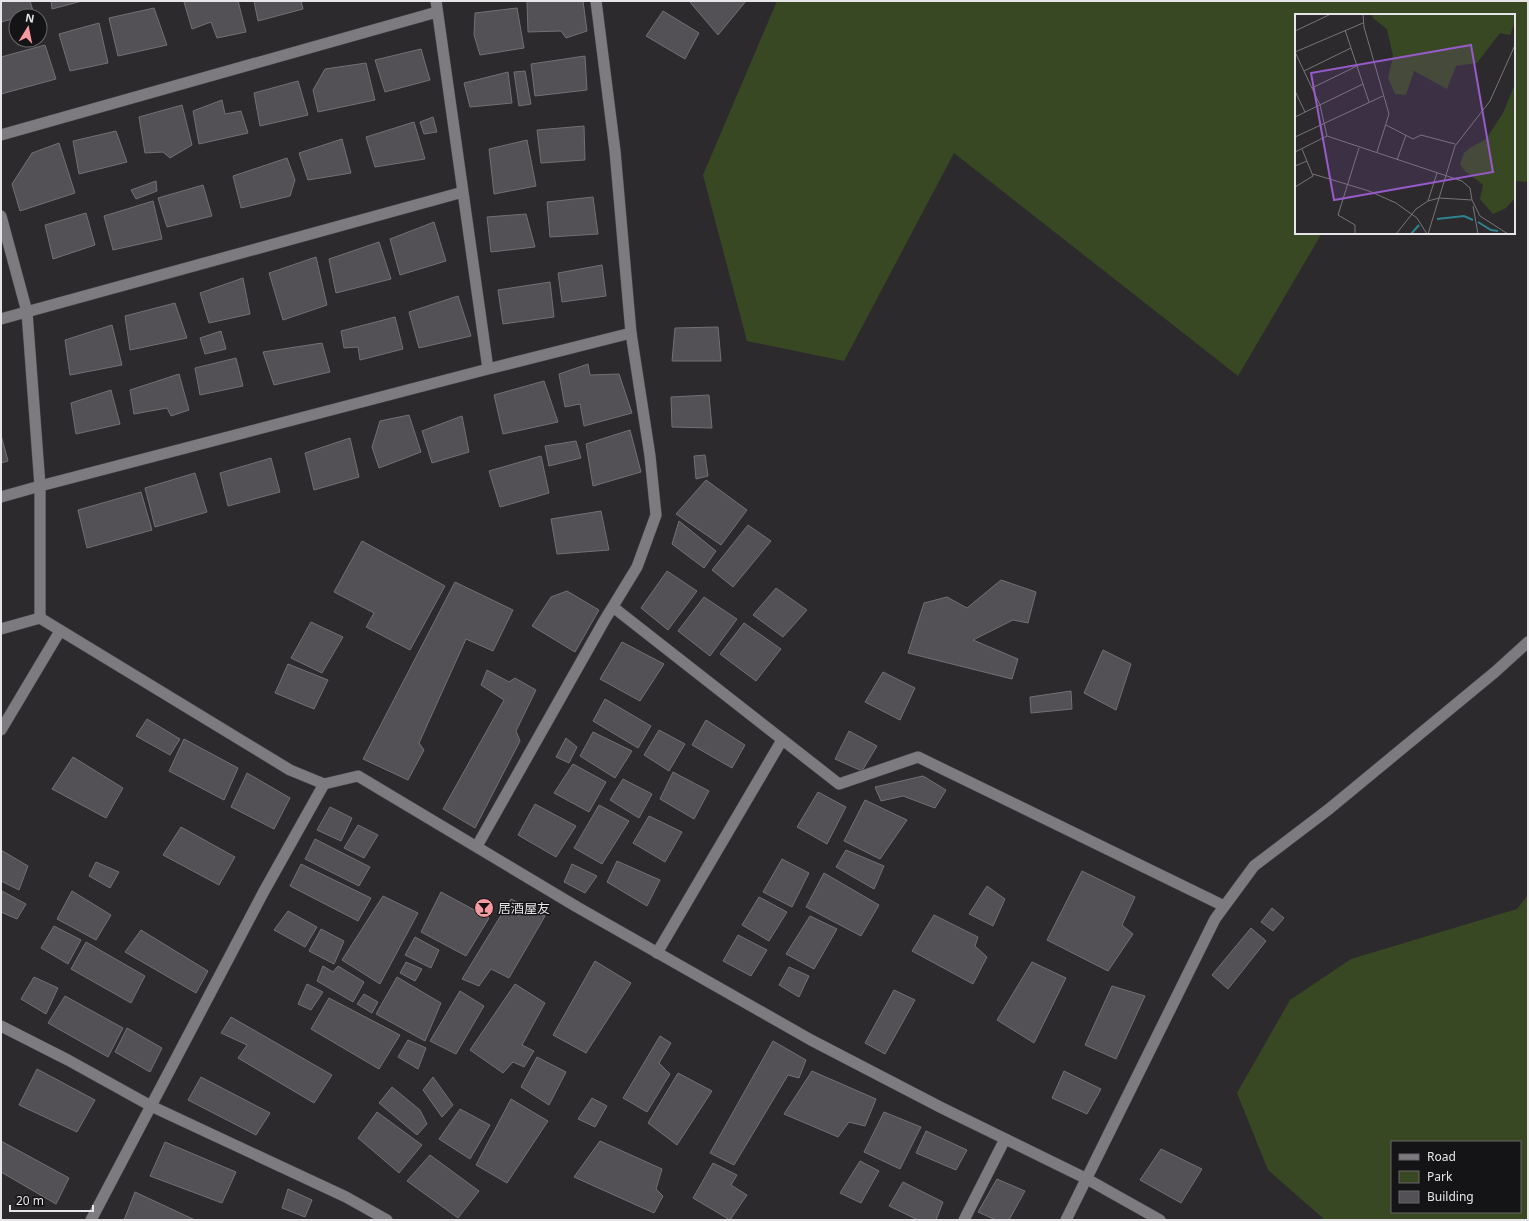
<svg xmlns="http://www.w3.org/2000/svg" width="1529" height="1221" font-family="'Noto Sans','Noto Sans JP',sans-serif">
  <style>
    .green { fill: #384823; fill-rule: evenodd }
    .building { fill: #545156; stroke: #737074 }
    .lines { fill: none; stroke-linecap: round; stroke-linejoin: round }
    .pedestrian-casing { stroke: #474548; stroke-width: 12 }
    .minor-casing { stroke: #474548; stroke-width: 12 }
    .tertiary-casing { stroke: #474548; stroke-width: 12 }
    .pedestrian { stroke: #7e7b80; stroke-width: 11 }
    .minor { stroke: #7e7b80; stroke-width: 11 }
    .tertiary { stroke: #7e7b80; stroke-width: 11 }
    .labels { text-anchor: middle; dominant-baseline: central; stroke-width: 3; stroke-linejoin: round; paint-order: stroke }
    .poi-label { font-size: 13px; fill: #e7e5e8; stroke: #141315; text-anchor: start }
    .inset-river { fill: none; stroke: #2e8390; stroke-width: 2 }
    .inset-road { fill: none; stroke: #777578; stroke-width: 1 }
    .view { fill: #965ac9; fill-opacity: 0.15; stroke: #965ac9; stroke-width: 2 }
    .inset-edge { fill: none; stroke: #e7e5e8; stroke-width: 2 }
  </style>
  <rect width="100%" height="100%" fill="#2d2a2e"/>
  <!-- green -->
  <path class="green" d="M777,1h751v181l-14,-1v-166h-218v218h26l-84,143 -284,-223 -110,208 -97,-20 -44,-166z
    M1528,895v325h-203l-57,-50 -31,-77 53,-93 61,-41 166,-50zM1392,1142h128v70h-128z"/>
  <!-- building -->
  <path class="building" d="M1,1h29l4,13 -18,2v2l-15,4z
    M51,1h31l-30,8z
    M189,1h49l8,31 -29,6 -6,-16 -19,7 -8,-27z
    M254,1h47l2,8 -45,12z
    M527,1h56l4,30 -21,7 -5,-7 -33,1z
    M689,1h57l-28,34z
    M154,8l13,37 -49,11 -9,-38z
    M517,8l7,40 -44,7 -6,-20 1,-22z
    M663,11l36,22 -14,26 -39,-23z
    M99,23l9,40 -38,8 -11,-37z
    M45,45l11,34 -55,15v-37z
    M421,49l9,31 -45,12 -10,-32z
    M585,56l2,34 -52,6 -4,-32z
    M366,63l9,37 -57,12 -5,-22 12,-21z
    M525,71l6,33 -12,2 -5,-34z
    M508,72l4,31 -42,4 -6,-24z
    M298,81l10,34 -48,11 -6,-33z
    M222,100l3,14 16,-3 7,22 -49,11 -6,-33z
    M182,105l10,40 -22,13 -7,-6 -18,1 -6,-36z
    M433,117l4,15 -13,2 -4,-12z
    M414,122l11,37 -50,8 -9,-30z
    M584,126l1,34 -44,3 -4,-33z
    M116,131l11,31 -48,12 -6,-33z
    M342,139l9,34 -43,7 -9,-27z
    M527,140l9,46 -42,8 -5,-45z
    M59,143l16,50 -55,18 -8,-27 20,-31z
    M287,158l8,22 -5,16 -49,12 -8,-32z
    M156,181l1,10 -21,8 -5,-9z
    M203,185l9,31 -45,11 -9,-29z
    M593,197l5,37 -48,3 -3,-35z
    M153,201l9,38 -49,11 -9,-34z
    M86,213l9,32 -42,14 -8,-34z
    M526,214l9,33 -44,5 -4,-35z
    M434,222l12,39 -46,14 -10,-36z
    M379,242l12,37 -55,14 -7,-34z
    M316,257l11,48 -44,15 -14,-47z
    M602,265l4,31 -44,6 -4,-29z
    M243,278l7,36 -41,9 -9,-30z
    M550,282l4,35 -51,7 -5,-34z
    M458,296l13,40 -52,12 -10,-36z
    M175,303l12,35 -57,12 -5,-34z
    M395,317l8,32 -43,11 -2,-13 -14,1 -3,-17z
    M112,325l10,40 -52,10 -5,-35z
    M718,327l3,34h-49l3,-33z
    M221,331l5,18 -21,5 -5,-16z
    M322,343l8,29 -56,13 -11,-33z
    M236,358l7,28 -43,9 -5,-27z
    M588,364l2,11 29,-1 13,39 -48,13 -4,-22 -15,3 -6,-33z
    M179,374l10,36 -18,6 -4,-8 -33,6 -4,-24z
    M544,381l14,41 -55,12 -9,-39z
    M111,390l9,34 -44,10 -5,-31z
    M709,395l3,33 -40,-1 -1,-30z
    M409,415l12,37 -42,16 -7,-21 8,-26z
    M462,416l7,36 -37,11 -10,-32z
    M630,430l11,42 -48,14 -7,-42z
    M1,435l7,26 -7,2z
    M350,438l9,39 -45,13 -9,-37z
    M576,441l5,17 -32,8 -4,-20z
    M705,455l3,21 -12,3 -2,-23z
    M541,456l8,37 -49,14 -11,-36z
    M271,458l9,34 -52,14 -8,-33z
    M195,473l12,39 -52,15 -10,-39z
    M706,480l41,30 -26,35 -45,-31z
    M141,492l11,38 -65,18 -9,-38z
    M601,511l8,39 -52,4 -6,-35z
    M679,521l37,30 -12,17 -32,-24z
    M748,525l23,16 -38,46 -21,-17z
    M362,541l83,45 -35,64 -44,-23 8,-14 -40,-21z
    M667,571l30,20 -29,39 -27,-22z
    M1001,580l35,12 -8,31 -15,-3 -40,20 45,19 -6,20 -104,-26 16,-50 23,-6 20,11z
    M455,582l58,28 -20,41 -27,-12 -47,104 5,7 -16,30 -45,-21z
    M776,588l31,22 -24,27 -30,-22z
    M567,591l32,19 -24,42 -43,-26 19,-29z
    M704,597l33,22 -27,37 -32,-25z
    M311,622l32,15 -21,36 -31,-15z
    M744,623l37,26 -25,32 -36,-27z
    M622,642l42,22 -24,37 -40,-22z
    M1103,650l28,14 -15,46 -32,-17z
    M288,664l40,16 -14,29 -39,-16z
    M487,670l22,12 6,-4 21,12 -20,41 4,10 -45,87 -32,-19 61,-109 -23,-15z
    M883,672l32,16 -15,32 -35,-18z
    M1071,691l1,18 -41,4 -1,-16z
    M605,699l46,27 -13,22 -45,-27z
    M147,719l33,20 -10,16 -34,-19z
    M706,720l39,25 -13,23 -40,-23z
    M659,730l26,14 -16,27 -25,-16z
    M849,731l28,15 -15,25 -27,-12z
    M593,732l39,19 -17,27 -35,-22z
    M566,738l11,9 -8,16 -13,-6z
    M184,739l54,29 -14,32 -55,-29z
    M73,757l50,31 -17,30 -54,-29z
    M573,764l33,18 -17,30 -35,-19z
    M673,772l36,19 -15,28 -34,-20z
    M247,773l43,25 -16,31 -43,-22z
    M923,776l23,14 -11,18 -32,-12 -22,5 -6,-14z
    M623,779l29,15 -13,24 -29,-18z
    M818,792l28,15 -19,37 -30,-17z
    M865,800l42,20 -27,39 -36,-18z
    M535,804l41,22 -20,31 -38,-22z
    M599,805l30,16 -27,43 -28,-16z
    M330,807l22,11 -11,23 -24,-11z
    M649,816l33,16 -17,30 -32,-19z
    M358,825l20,10 -14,23 -20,-10z
    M181,827l54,30 -16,28 -56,-30z
    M315,839l55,28 -11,19 -54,-27z
    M1,850l27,16 -9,24 -18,-9z
    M846,850l38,16 -10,23 -38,-22z
    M782,859l27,14 -17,34 -29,-15z
    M617,861l43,19 -13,26 -40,-24z
    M96,862l23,10 -9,16 -21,-12z
    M301,864l70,34 -13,23 -68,-35z
    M572,864l25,12 -12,17 -21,-11z
    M1082,871l53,26 -13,28 11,9 -25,37 -61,-31z
    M824,873l55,32 -18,31 -55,-29z
    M987,886l18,13 -12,27 -24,-12z
    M2,891l24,13 -9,15 -16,-7z
    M72,891l39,24 -15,25 -39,-21z
    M441,892l48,26 -23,38 -45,-24z
    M383,896l35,17 -38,71 -38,-24z
    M759,897l28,15 -18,29 -27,-16z
    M511,899l34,17 -36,62 -18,-9 -12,17 -17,-7z
    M1272,908l12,10 -11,13 -12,-9z
    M288,911l29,16 -12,20 -31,-17z
    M934,915l44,22 -3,9 12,11 -14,27 -61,-33z
    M810,916l27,13 -23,40 -28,-15z
    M54,926l27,14 -13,24 -27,-16z
    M1251,928l15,13 -38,48 -16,-14z
    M321,929l23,12 -10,23 -25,-13z
    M141,930l67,41 -12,22 -71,-41z
    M738,935l29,15 -16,26 -28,-15z
    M415,937l24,13 -8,18 -26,-13z
    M86,942l59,34 -14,27 -60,-34z
    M595,961l36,22 -45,70 -33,-18z
    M406,962l16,7 -7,12 -15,-8z
    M1032,962l34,16 -32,65 -37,-23z
    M323,966l10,6 5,-6 26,16 -11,20 -36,-21z
    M789,967l20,9 -10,21 -20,-12z
    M34,977l24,11 -12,26 -25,-15z
    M397,977l44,26 -16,38 -49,-27z
    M307,984l16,8 -12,18 -13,-6z
    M515,984l30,19 -23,42 12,6 -10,16 -11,-5 -10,11 -33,-23z
    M1112,986l33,10 -29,63 -31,-14z
    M894,990l21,10 -30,54 -20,-11z
    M460,991l24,15 -28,48 -26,-13z
    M364,994l14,8 -6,11 -15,-9z
    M65,996l58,32 -15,29 -60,-34z
    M329,998l71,37 -21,34 -68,-40z
    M231,1017l101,58 -18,28 -76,-45 9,-13 -26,-12z
    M127,1028l35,20 -12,24 -35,-20z
    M660,1036l11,7 -12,20 11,11 -23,38 -24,-14z
    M408,1040l18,8 -8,21 -20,-12z
    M773,1041l33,19 -7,18 -11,-3 -54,90 -24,-12z
    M537,1057l29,15 -17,33 -28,-18z
    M37,1069l58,31 -18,32 -58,-27z
    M812,1071l64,28 -11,27 -16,-4 -11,15 -54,-23z
    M1064,1071l37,18 -14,25 -35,-16z
    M678,1073l34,18 -35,54 -29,-22z
    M201,1077l69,36 -14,22 -68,-35z
    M433,1077l20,28 -11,12 -19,-27z
    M392,1087l28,23 7,14 -10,11 -38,-32z
    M592,1098l15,8 -12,21 -17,-8z
    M511,1099l37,22 -41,62 -31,-18z
    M460,1109l30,16 -20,34 -31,-20z
    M377,1112l45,33 -23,28 -41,-35z
    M884,1112l37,15 -21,42 -36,-17z
    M926,1131l41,19 -11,20 -40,-17z
    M1,1141l68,37 -13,26 -55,-32z
    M600,1141l62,28 -6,20 7,7 -9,17 -80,-36z
    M165,1142l71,30 -14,31 -72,-27z
    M1161,1149l41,20 -21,34 -41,-23z
    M430,1155l49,36 -21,27 -51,-37z
    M860,1161l19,10 -18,32 -21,-10z
    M713,1163l24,12 -6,10 16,10 -17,25 -37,-22z
    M997,1179l28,12 -16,29h-13l-18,-8z
    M903,1182l40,20 -7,18h-18l-29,-14z
    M288,1189l24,11 -7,17 -23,-9z
    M135,1192l60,28h-71z"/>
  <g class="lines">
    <!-- pedestrian casing -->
    <g class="pedestrian-casing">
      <path id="pedestrian" d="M1,730l59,-99"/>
    </g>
    <!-- minor casing -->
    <g class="minor-casing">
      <path id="minor" d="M436,1l52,368
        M1,135l436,-123
        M1,216l26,96 13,174v132
        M1,319l462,-127
        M1,497l39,-11 448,-117 143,-36
        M613,607l226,177 79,-27 306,149
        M657,953l125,-213
        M1,1026l67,34 83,46 195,91 41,23
        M91,1220l172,-327 61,-109
        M964,1220l41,-81"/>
    </g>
    <!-- tertiary casing -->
    <g class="tertiary-casing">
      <path id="tertiary" d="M1,629l39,-11 250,152 34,14 34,-8 219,131 234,133 131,68 145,71 73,41
        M477,846l127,-225 33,-54 19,-52 -6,-59 -19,-123 -16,-182 -19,-150
        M1066,1220l149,-301 39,-53 75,-57 166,-137 33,-30"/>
    </g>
    <!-- pedestrian -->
    <use href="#pedestrian" class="pedestrian"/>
    <!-- minor -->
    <use href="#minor" class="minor"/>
    <!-- tertiary -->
    <use href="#tertiary" class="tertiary"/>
  </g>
  <!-- icons -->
  <defs>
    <g id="bar-disc" transform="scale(1)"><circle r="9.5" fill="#f49aa0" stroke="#141315"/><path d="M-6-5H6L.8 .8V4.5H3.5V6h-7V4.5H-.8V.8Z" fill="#111"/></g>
  </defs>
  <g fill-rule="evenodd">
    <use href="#bar-disc" x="484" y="908"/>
  </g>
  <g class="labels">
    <!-- poi labels -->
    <g class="poi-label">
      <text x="498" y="908">居酒屋友</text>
    </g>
  </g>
  <!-- overview -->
  <g transform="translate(1295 14)">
    <rect width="220" height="220" fill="#2d2a2e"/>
    <path d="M77,0h143v8l-5,13 -10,-2 -23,30 -21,3 -9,23 -33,-18 -8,24 -11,-1 -7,-16 5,-22 -6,-27 -14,-11zM220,70v114l-9,10 -13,6 -13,-15 3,-14 -18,-14 -5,-7 4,-11 6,-5 16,-9 17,-26z" fill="#384823"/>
    <path class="inset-river" d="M142,205l27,-3 9,4M183,208l13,8 7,1M116,220l8,-9"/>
    <path class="inset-road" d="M68,0l1,13 25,87 -12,38M50,16l24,72M0,17l36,-17M0,38l25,53 7,31M0,38l68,-29M9,57l47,-23M17,74l45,-22M0,77l10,21M0,103l68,-33M91,111l27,14 8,-4 34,9M0,123l88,-41M0,138l32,-16 135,45 8,7 2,12 8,16 28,18M102,146l9,-25M0,152l12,-5M18,160l56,17 27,12 21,15 10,16M0,173l18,-11 -11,-27M133,187l9,-28M178,192l5,28M60,220v-9l-17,-10 21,-67M101,220l20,-25 12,-8 11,-3 33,2M133,220l27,-88 35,-45 25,-56"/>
    <path class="view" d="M176,31l22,127 -159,28 -23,-127z"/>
    <rect width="220" height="220" class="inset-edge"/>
  </g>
  <!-- border -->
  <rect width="1529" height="1221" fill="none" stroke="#e7e5e8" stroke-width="4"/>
  <!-- legend -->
  <rect x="1391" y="1141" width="130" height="72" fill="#141315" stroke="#686769"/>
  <rect x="1399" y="1154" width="20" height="6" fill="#7e7b80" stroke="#686769"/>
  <text x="1427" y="1161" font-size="12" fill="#e7e5e8">Road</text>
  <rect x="1399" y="1171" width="20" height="12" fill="#384823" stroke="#686769"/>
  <text x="1427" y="1181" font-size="12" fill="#e7e5e8">Park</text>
  <rect x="1399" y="1191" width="20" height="12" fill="#545156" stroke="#686769"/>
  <text x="1427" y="1201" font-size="12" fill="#e7e5e8">Building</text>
  <!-- north arrow -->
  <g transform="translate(28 28) rotate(10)"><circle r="19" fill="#141315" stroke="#686769"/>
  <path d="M0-3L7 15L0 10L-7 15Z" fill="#f49aa0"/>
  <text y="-6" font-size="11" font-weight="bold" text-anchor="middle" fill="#e7e5e8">N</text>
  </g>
  <!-- scale -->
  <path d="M10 1205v6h83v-6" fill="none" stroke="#e7e5e8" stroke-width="2"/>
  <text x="16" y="1205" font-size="12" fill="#e7e5e8" stroke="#141315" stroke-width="3" paint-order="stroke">20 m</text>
</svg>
